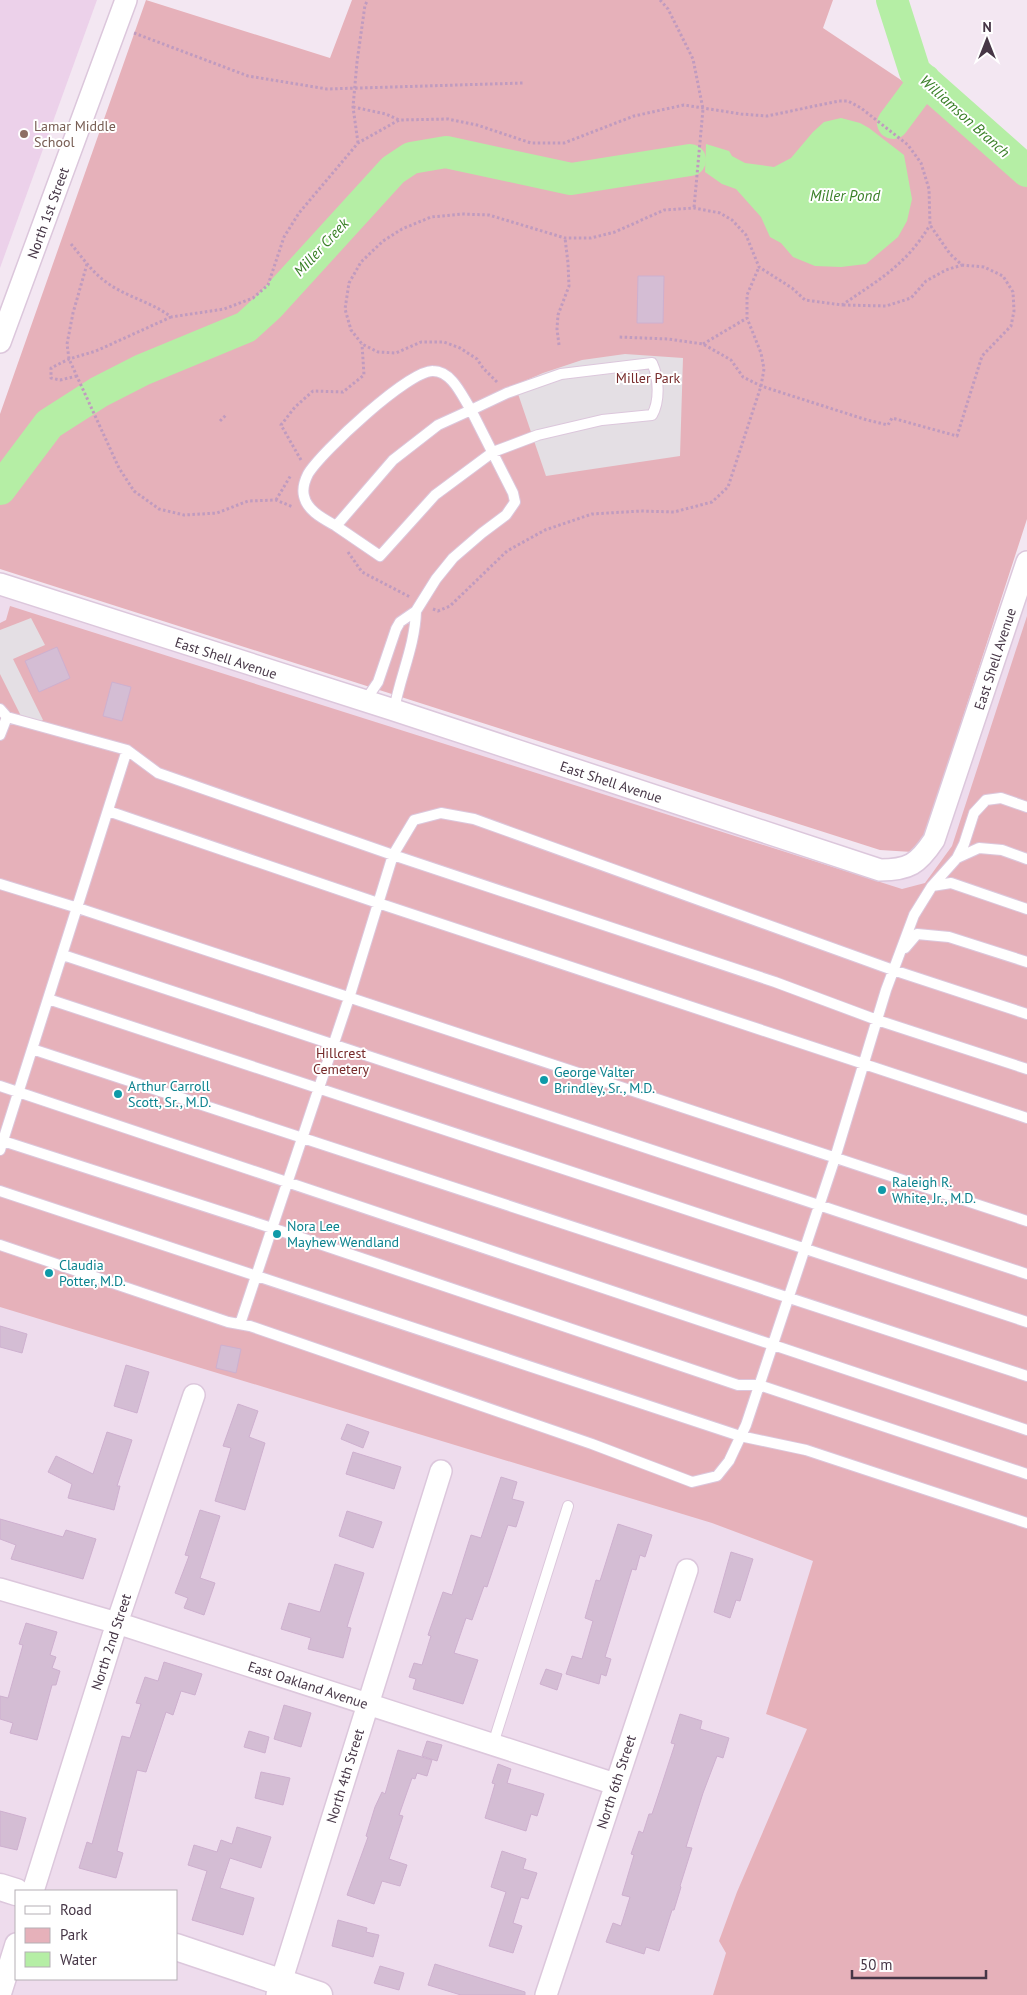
<svg xmlns="http://www.w3.org/2000/svg" width="1027" height="1995" font-family="'PT Sans',sans-serif">
  <style>
    .residential { fill: #eedced; fill-rule: evenodd }
    .education { fill: #ecd1ea }
    .green { fill: #e6b1ba }
    .parking { fill: #e4dfe4 }
    .water { fill: #b5eea5 }
    .lines { fill: none; stroke-linecap: round; stroke-linejoin: round }
    .river { stroke: #b5eea5; stroke-width: 32 }
    .building { fill: #d4bdd4; stroke: #ceb0cf }
    .service-casing { stroke: #dcc7dc; stroke-width: 12 }
    .minor-casing { stroke: #dcc7dc; stroke-width: 24 }
    .tertiary-casing { stroke: #dcc7dc; stroke-width: 29 }
    .path { stroke: #c09bbf; stroke-width: 3; stroke-dasharray: 2.5 2.5; stroke-linecap: butt }
    .service { stroke: #fff; stroke-width: 10 }
    .minor { stroke: #fff; stroke-width: 21 }
    .tertiary { stroke: #fff; stroke-width: 26 }
    .education-dot { fill: #8d6e63; stroke: #fff; stroke-width: 2 }
    .culture-dot { fill: #0f9aa8; stroke: #fff; stroke-width: 2 }
    .labels { text-anchor: middle; dominant-baseline: central; stroke-width: 4; stroke-linejoin: round; paint-order: stroke }
    .education-label { font-size: 14px; fill: #785e54; stroke: #fff; text-anchor: start }
    .street-label { font-size: 14px; fill: #463646; stroke: #fff }
    .park-label { font-size: 14px; fill: #772b2b; stroke: #fff }
    .culture-label { font-size: 14px; fill: #0d838f; stroke: #fff; text-anchor: start }
    .water-label { font-size: 15px; font-style: italic; fill: #3a8028; stroke: #fff }
  </style>
  <rect width="100%" height="100%" fill="#f3e7f2"/>
  <!-- residential -->
  <path class="residential" d="M1027,554v1441h-1027v-1409l886,284 42,-21zM16,1891h160v88h-160z"/>
  <!-- education -->
  <path class="education" d="M0,0h97l-97,268z"/>
  <!-- green -->
  <path class="green" d="M146,0l184,58 22,-58h481l-10,28 204,136v355l-102,315 -13,18 -32,-2 -880,-281v-155z
    M10,606l892,283 23,-6 27,-37 75,-230v1379h-314l13,-42 -7,-12 18,-49 70,-163 -41,-15 47,-153 -101,-38 -712,-216v-684l6,-3z"/>
  <!-- parking -->
  <path class="parking" d="M625,354l58,4 -3,98 -134,20 -31,-91 28,-12 39,-13z
    M31,618l14,27 -32,14 30,61 -16,8 -27,-54v-44z"/>
  <!-- water -->
  <path class="water" d="M841,118l19,5 9,5 35,27 8,44 -5,22 -9,16 -32,27 -25,3 -26,-1 -22,-9 -12,-14 -11,-6 -9,-20 -25,-28 -14,-5 -17,-12 1,-28 23,7 3,5 13,7 29,4 17,-9 22,-26 11,-10z"/>
  <g class="lines">
    <!-- river -->
    <path class="river" d="M892,0l23,72 112,99
      M893,123l32,-43
      M0,489l49,-65 50,-32 43,-22 104,-43 23,-21 124,-136 18,-12 35,-6 125,27 119,-19"/>
  </g>
  <!-- building -->
  <path class="building" d="M638,276h26l-1,47h-26z
    M57,647l13,31 -31,14 -14,-31z
    M112,682l19,5 -9,34 -19,-5z
    M0,1326l27,8 -5,19 -22,-6z
    M221,1345l20,4 -5,24 -20,-5z
    M126,1365l23,7 -12,41 -23,-7z
    M238,1404l20,7 -9,26 16,6 -20,67 -30,-9 16,-53 -8,-2z
    M347,1424l22,8 -6,16 -22,-9z
    M107,1432l25,8 -15,46h3l-6,24 -46,-12 4,-14 -24,-12 8,-16 37,18z
    M353,1452l48,15 -7,22 -48,-15z
    M501,1477l16,5 -5,17 12,3 -8,25 -8,-2 -21,62 -3,-1 -12,34 -6,-2 -12,35 24,7 -15,44 -50,-15 3,-10 -7,-2 5,-14 8,2 9,-29 -3,-1 15,-43 9,3 19,-60 10,3z
    M200,1510l20,6 -20,62 15,5 -11,32 -20,-7 4,-10 -13,-5 14,-37 -4,-1z
    M347,1511l35,11 -9,26 -34,-12z
    M0,1519l63,18 3,-7 30,9 -13,40 -72,-20 5,-14 -16,-6z
    M618,1524l34,11 -7,22 -5,-2 -4,15 -4,-1 -27,88 6,2 -5,17 -5,-2 -2,10 -33,-10 6,-18 10,3 11,-38 -8,-3 11,-38 4,1z
    M731,1552l22,7 -13,42 -4,-1 -6,18 -16,-6z
    M335,1564l29,9 -17,54 4,1 -8,30 -35,-9 3,-11 -30,-9 8,-26 31,9z
    M26,1623l31,9 -7,23 6,2 -4,11 8,3 -4,14h-4l-15,55 -27,-7 3,-10 -13,-4v-23l8,2 15,-53 -4,-1z
    M164,1662l38,12 -7,21 -14,-4 -8,24 -7,-3 -20,60 -9,-2 -20,81 6,2 -7,25 -37,-10 8,-26 5,2 30,-108 8,2 11,-34 -5,-1 9,-26 13,4z
    M546,1669l16,5 -5,16 -17,-6z
    M284,1705l27,8 -10,34 -27,-8z
    M680,1714l22,7 -2,8 29,9 -6,20 -6,-2 -14,37 -17,54 6,1 -12,38 1,1 -7,23h-2l-13,41 -13,-4 -2,7 -38,-12 7,-19 8,3 9,-29 -8,-2 12,-40 -3,-1 8,-23 4,2 6,-19h3l7,-21 16,-49 -4,-1z
    M249,1731l20,6 -4,16 -21,-6z
    M427,1741l15,4 -5,16 -15,-5z
    M398,1750l34,10 -5,16 -10,-3 -2,6 -3,-1 -13,37 4,1 -14,43 18,6 -7,21 -18,-5 -8,23 -27,-9 21,-58 -2,-1 9,-29 7,-15 3,2z
    M498,1764l13,5 -4,14 37,11 -7,22 -6,-2 -5,17 -41,-13 10,-34 -3,-1z
    M261,1772l29,6 -7,27 -28,-7z
    M0,1811l26,7 -9,32 -17,-4z
    M237,1827l34,10 -10,31 -31,-10 -10,30 34,10 -11,37 -51,-15 15,-49 -19,-6 6,-20 23,7 4,-12 11,4z
    M502,1851l24,8 -3,10 14,4 -9,26 -7,-2 -8,26 9,3 -9,27 -24,-7 17,-54 -15,-5z
    M338,1920l29,8 -1,4 13,3 -6,22 -41,-11z
    M435,1964l90,28v3h-64l-33,-10z
    M380,1966l24,7 -5,17 -25,-7z"/>
  <g class="lines">
    <!-- service casing -->
    <g class="service-casing">
      <path id="service" d="M336,526c-12,-7 -29,-15 -32,-30 -2,-8 1,-16 4,-22 13,-22 101,-104 125,-103 19,0 29,25 38,39l-33,15 -45,35 -57,66 44,30 55,-61 58,-43 45,-17 64,-15 50,-5c8,-14 7,-37 0,-52l-91,11 -54,19 -36,17 42,83 2,9 -9,13 -24,18 -29,25 -17,21 -20,32
        M365,701l13,-19 18,-53 4,-7 16,-11c-1,35 -16,65 -22,99
        M0,709l7,8 120,33 31,23 235,82 382,127 102,38 150,49
        M0,735l7,-18
        M108,811l270,92 649,215
        M957,858l22,-10 23,2 25,9
        M0,884l78,24 949,313
        M932,886l19,-3 76,26
        M905,948l12,-14 32,3 78,25
        M63,955l964,319
        M48,999l979,323
        M32,1049l995,327
        M0,1086l1027,344
        M3,1141l269,87 466,157h21l268,89
        M0,1150l127,-400
        M0,1191l740,245 66,14 221,73
        M0,1245l228,77 22,4 342,118 100,38 25,-6 12,-15 17,-36 89,-267 51,-168 28,-75 18,-29 25,-28 7,-14 10,-31 12,-13 15,-2 26,9
        M240,1324l109,-326 44,-143 21,-35 27,-7 33,6 419,151 134,44
        M493,1744l75,-238"/>
    </g>
    <!-- minor casing -->
    <g class="minor-casing">
      <path id="minor" d="M0,342l126,-342
        M0,584l394,126 486,160c29,0 38,-6 54,-30l93,-278
        M0,1589l117,34 498,161
        M33,1891l84,-268 77,-228
        M0,1995l16,-51
        M277,1995l164,-524
        M546,1995l141,-425"/>
    </g>
    <!-- tertiary casing -->
    <g class="tertiary-casing">
      <path id="tertiary" d="M0,1887l16,5
        M176,1947l143,48"/>
    </g>
    <!-- path -->
    <path class="path" d="M660,0l8,9 25,50 10,50 -9,99
      M134,33l114,43 79,13 196,-6
      M353,107l33,7 13,6
      M358,143l-5,-36 4,-45 8,-57 3,-5
      M71,244c11,13 21,28 35,38 20,15 46,20 65,35l53,-8 29,-11 15,-13 16,-48 15,-24 59,-70 41,-23 49,-1 29,6 54,18h33l70,-27 50,-11 57,9 26,2 72,-15h9l13,7 47,37 13,18 8,26 1,36 20,29 12,11 22,2 19,9 10,16 1,19 -3,15 -29,30 -25,80 -65,-18 -4,7 -21,-5 -106,-34 -18,-9 -12,-17 -28,-16 -35,-5 -50,-2
      M87,264l-14,49 -6,31 2,15 50,109 15,23 25,18 25,6 33,-2 31,-12 28,-1 17,7
      M843,305l43,1 25,-8 15,-17 20,-11 16,-5
      M703,344l44,-26
      M559,345l-2,-16 1,-14 11,-29 -1,-23 -3,-25
      M77,376l-17,4 -9,-2v-10l18,-9 27,-8 75,-34
      M497,382l-14,-14 -6,-9 -17,-11 -16,-6h-23l-25,11 -18,-1 -16,-8 -11,-14 -6,-21 4,-26 12,-21 22,-21 19,-12 29,-12 31,-3 27,1 76,23h26l24,-6 49,-22 30,-2 26,5 12,7 14,15 13,32 33,21 13,12 37,5c38,-26 64,-40 88,-80
      M220,421l6,-6
      M301,460l-20,-35 14,-18 18,-16 30,1 21,-17 -2,-31
      M276,500l15,-25
      M348,552l14,20 48,25
      M433,609l5,2 12,-5 57,-55 38,-21 47,-16 49,-3 33,1 38,-10 16,-15 33,-101 3,-17 -3,-16 -14,-35v-23l12,-28"/>
    <!-- service -->
    <use href="#service" class="service"/>
    <!-- minor -->
    <use href="#minor" class="minor"/>
    <!-- tertiary -->
    <use href="#tertiary" class="tertiary"/>
  </g>
  <!-- markers -->
  <circle class="education-dot" cx="24" cy="134" r="5"/>
  <g class="culture-dot">
    <circle cx="544" cy="1080" r="5"/>
    <circle cx="118" cy="1094" r="5"/>
    <circle cx="882" cy="1190" r="5"/>
    <circle cx="277" cy="1234" r="5"/>
    <circle cx="49" cy="1273" r="5"/>
  </g>
  <g class="labels">
    <!-- education labels -->
    <g class="education-label">
      <text x="34" y="126">Lamar Middle<tspan x="34" dy="16">School</tspan></text>
    </g>
    <!-- street labels -->
    <g class="street-label">
      <text transform="translate(48 213) rotate(-70)">North 1st Street</text>
      <text transform="translate(226 658) rotate(18)">East Shell Avenue</text>
      <text transform="translate(995 659) rotate(-72)">East Shell Avenue</text>
      <text transform="translate(611 782) rotate(18)">East Shell Avenue</text>
      <text transform="translate(111 1642) rotate(-72)">North 2nd Street</text>
      <text transform="translate(308 1685) rotate(18)">East Oakland Avenue</text>
      <text transform="translate(345 1776) rotate(-73)">North 4th Street</text>
      <text transform="translate(616 1782) rotate(-72)">North 6th Street</text>
    </g>
    <!-- park labels -->
    <g class="park-label">
      <text x="648" y="378">Miller Park</text>
      <text x="341" y="1053">Hillcrest<tspan x="341" dy="16">Cemetery</tspan></text>
    </g>
    <!-- culture labels -->
    <g class="culture-label">
      <text x="554" y="1072">George Valter<tspan x="554" dy="16">Brindley, Sr., M.D.</tspan></text>
      <text x="128" y="1086">Arthur Carroll<tspan x="128" dy="16">Scott, Sr., M.D.</tspan></text>
      <text x="892" y="1182">Raleigh R.<tspan x="892" dy="16">White, Jr., M.D.</tspan></text>
      <text x="287" y="1226">Nora Lee<tspan x="287" dy="16">Mayhew Wendland</tspan></text>
      <text x="59" y="1265">Claudia<tspan x="59" dy="16">Potter, M.D.</tspan></text>
    </g>
    <!-- water labels -->
    <g class="water-label">
      <text transform="translate(965 116) rotate(42)">Williamson Branch</text>
      <text x="845" y="195">Miller Pond</text>
      <text transform="translate(321 247) rotate(-47)">Miller Creek</text>
    </g>
  </g>
  <!-- legend -->
  <rect x="15" y="1890" width="162" height="90" fill="#ffffff" stroke="#b5afb5"/>
  <rect x="25" y="1906" width="25" height="8" fill="#ffffff" stroke="#b5afb5"/>
  <text x="60" y="1915" font-size="15" fill="#463646">Road</text>
  <rect x="25" y="1928" width="25" height="15" fill="#e6b1ba" stroke="#b5afb5"/>
  <text x="60" y="1940" font-size="15" fill="#463646">Park</text>
  <rect x="25" y="1952" width="25" height="15" fill="#b5eea5" stroke="#b5afb5"/>
  <text x="60" y="1965" font-size="15" fill="#463646">Water</text>
  <!-- north arrow -->
  <g transform="translate(987 40)" stroke="#ffffff" stroke-width="4" paint-order="stroke">
  <path d="M0-4L9 19L0 12L-9 19Z" fill="#463646"/>
  <text y="-8" font-size="14" font-weight="bold" text-anchor="middle" fill="#463646">N</text>
  </g>
  <!-- scale -->
  <path d="M852 1970v8h134v-8" fill="none" stroke="#463646" stroke-width="2.5"/>
  <text x="860" y="1970" font-size="15" fill="#463646" stroke="#ffffff" stroke-width="4" paint-order="stroke">50 m</text>
</svg>
